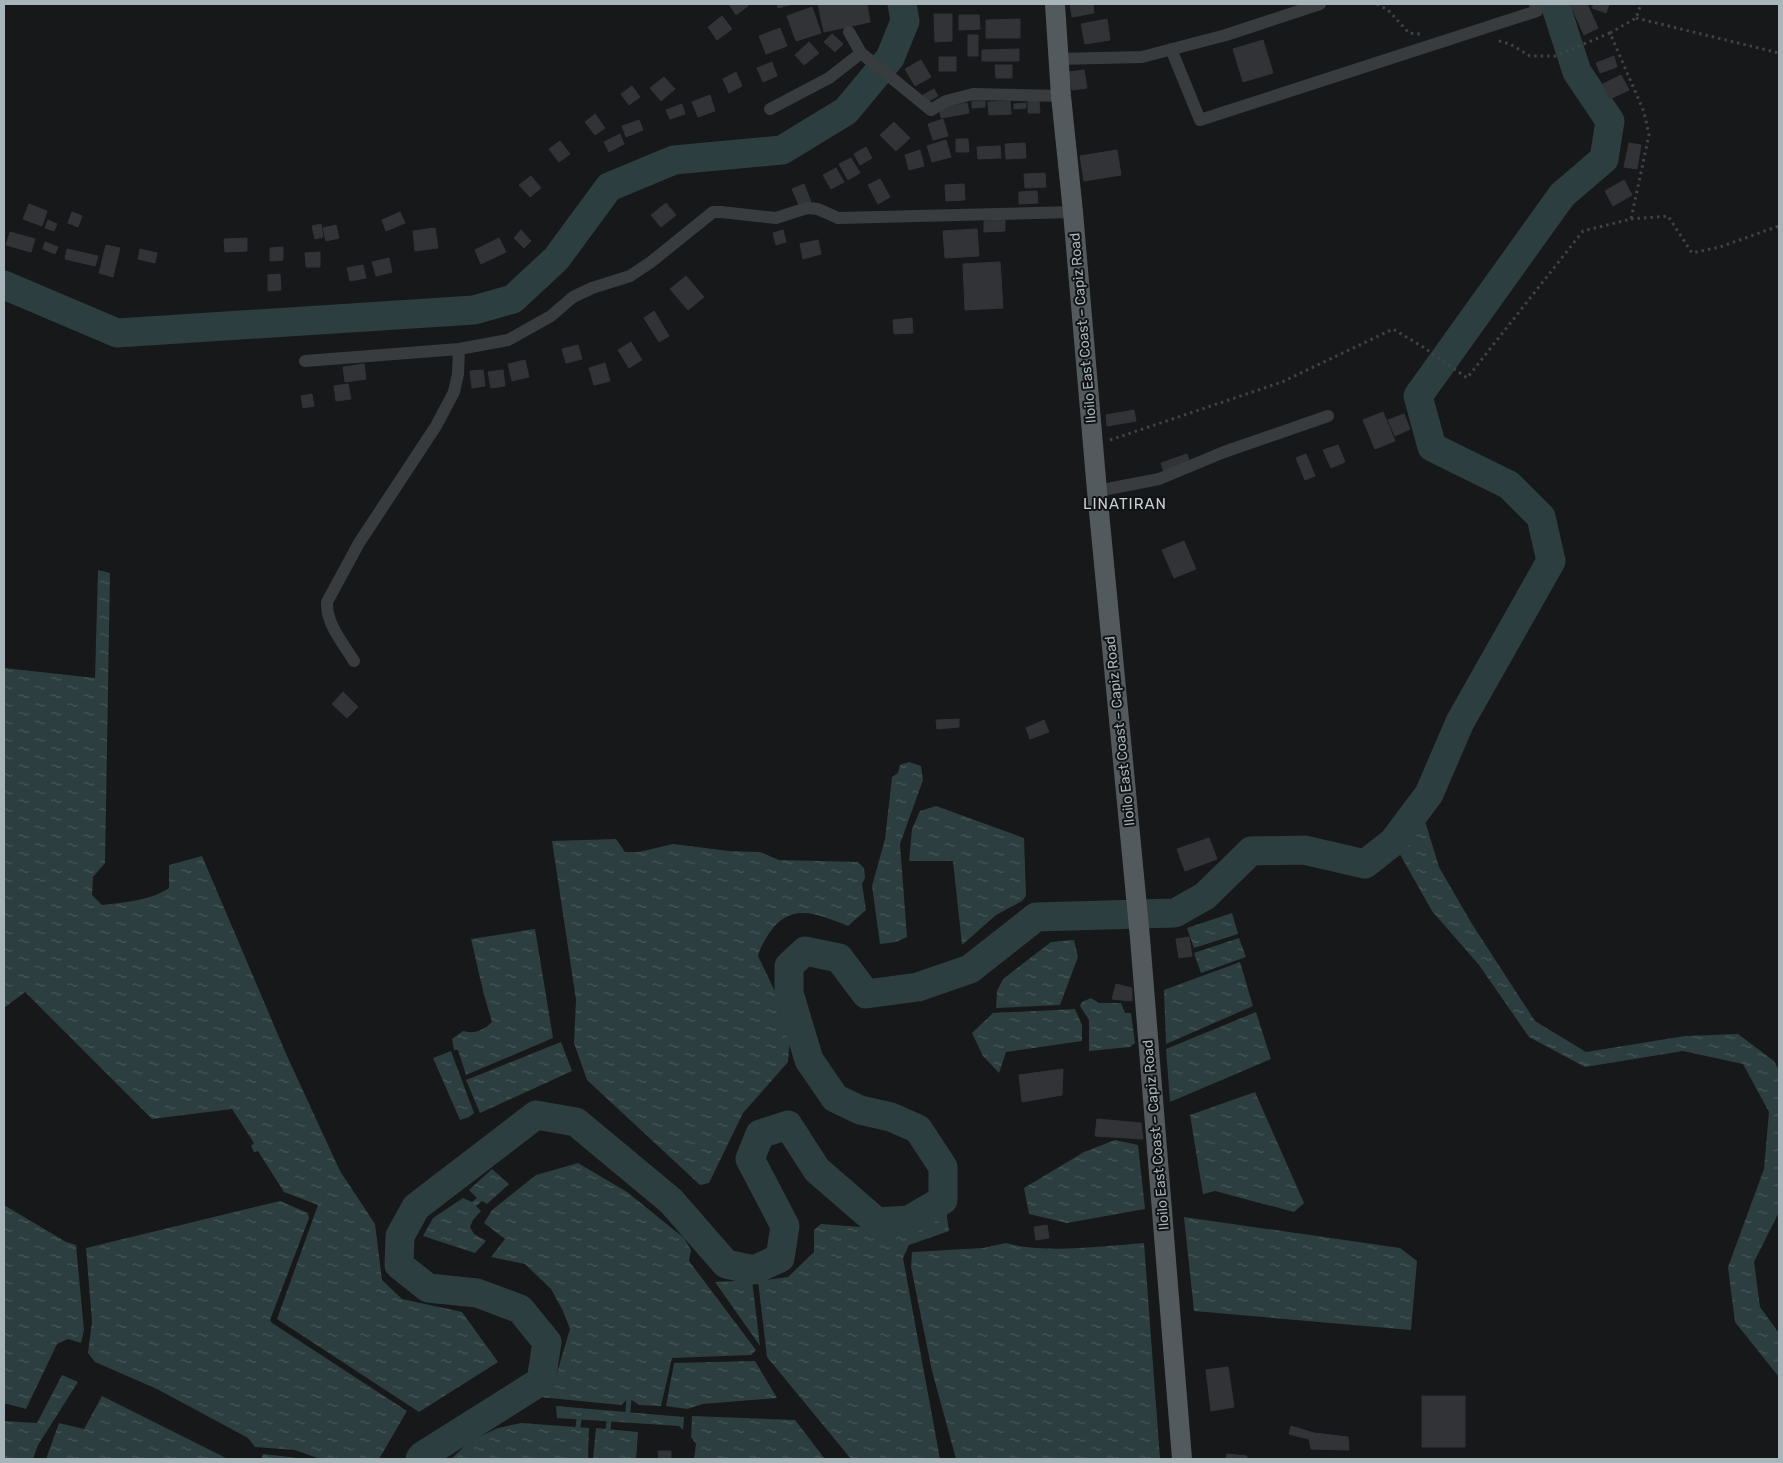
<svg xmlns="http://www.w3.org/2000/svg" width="1783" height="1463" font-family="Rubik,sans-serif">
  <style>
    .water { fill: url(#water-ripples) }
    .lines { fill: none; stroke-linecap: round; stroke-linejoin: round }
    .stream { stroke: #2c3e3f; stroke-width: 5 }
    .river { stroke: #2c3e3f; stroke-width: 29 }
    .building { fill: #323336; stroke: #313336 }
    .path { stroke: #3e4346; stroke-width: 3; stroke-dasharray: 2.5 4; stroke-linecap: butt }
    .street { stroke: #383c3f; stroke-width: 12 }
    .primary { stroke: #535a5e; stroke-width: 20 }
    .labels { text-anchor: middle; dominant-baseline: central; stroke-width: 4; stroke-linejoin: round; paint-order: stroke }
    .street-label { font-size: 14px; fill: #a8b5ba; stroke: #121315 }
    .neighbourhood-label { font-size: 15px; letter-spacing: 1px; fill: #cad2d6; stroke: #121315 }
  </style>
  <defs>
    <pattern id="water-ripples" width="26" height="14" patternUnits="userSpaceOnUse" patternTransform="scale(1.25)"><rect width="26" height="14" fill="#2c3e3f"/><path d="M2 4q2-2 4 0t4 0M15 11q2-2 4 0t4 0" fill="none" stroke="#485859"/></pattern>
  </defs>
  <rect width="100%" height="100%" fill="#171819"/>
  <!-- water -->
  <path class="water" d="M98,570l12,3 -5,290 -12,14 -1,18 10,10c23,-3 48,-4 67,-17v-23l33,-9 85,200 53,115 35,53 7,56 20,19 60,13 36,50 -79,50 -142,-93 41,-114 -34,-13 -26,-41 -4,1 -3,-6 3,-3 -22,-34 -80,10 -127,-127 -21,16v-340l91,10z
    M909,762l12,4 2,14 -23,64 7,93 -11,5 -16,2 -8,-58 13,-47 7,-62 6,-4 2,-8z
    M936,806l88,32 2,58 -4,5 -26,14 -34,30 -9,-84h-44l3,-32 8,-18z
    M1425,821l14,46 33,57 63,97 51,31 99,-16 53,-2 36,27 5,9v142l-25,50 6,45 19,26v44l-44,-55 -7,-55 36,-98 5,-57 -26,-48 -60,-13 -98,16 -56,-30 -50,-72 -47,-54 -39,-69z
    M616,839l9,13h14l34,-8 56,7 31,1 19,8 79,2 6,6 1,10 -3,6 4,26 -18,16c-29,-11 -56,-25 -78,6 -5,8 -10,15 -12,24l33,69 -3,37 -45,51 -34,70 -9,2 -113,-105 -13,-37 2,-43 -24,-159z
    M1232,913l6,21 -44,14 -7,-20z
    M535,929l18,109 -87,37 -8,-25h-4l-2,-11 11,-8c11,3 20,0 29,-9l-8,-27 -13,-56z
    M1239,938l7,19 -45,16 -7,-20z
    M1074,940l4,17 -18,48 -64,3 1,-17 6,-12 48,-37z
    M1240,962l13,44 -87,38 -2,-54z
    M1091,998l8,5h22l4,10h6l4,30 -5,4 -41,4v-31l-9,-14 2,-4z
    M1075,1009l7,16v16l-76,11 -7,21 -16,-17 -11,-23 21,-20z
    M1256,1012l15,47 -101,43 -4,-53z
    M561,1042l11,29 -92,42 -14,-33z
    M451,1051l23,62 -5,4 -9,3 -27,-62z
    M1255,1092l49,111 -10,9 -79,-21 -12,3 -13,-79z
    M1115,1140l23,5 7,64 -78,14 -38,-9 -5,-26 60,-36z
    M578,1163l49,29 57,46 7,12 -2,11 67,89 -5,5 -79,3 -11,48 -22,-1 -10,-7 -8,7 -82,-8 17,-21 14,-47 -7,-18 -12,-22 -26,-25 -34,-7 14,-18 -21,-16 8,-13 44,-35z
    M492,1169l17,15 -22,20 -5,-3 -6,5 5,5 -8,9 -3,7 4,7 12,7 -11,12 -52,-17 10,-18 30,-20 9,4 5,-4 -8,-8z
    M280,1201l28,12 1,5 -39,102 2,3 135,88 -28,48h-59l-25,-9 -40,-3 -7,-9 -91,-49 -62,-27 -7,-9 4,-31 -6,-74z
    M4,1205l62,37 10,3 8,85 -3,13 -13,-4 -11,5 -31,65 -22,-6z
    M946,1210l3,21 -40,14 -6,13 37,201h-89l-84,-102 -9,-76 30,-4 26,-25v-22l7,-6 81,6z
    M1184,1217l216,31 17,13 -6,69 -217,-19z
    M1006,1243c38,11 98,3 138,0l16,216h-204l-24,-88 -21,-104 1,-15 71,-4z
    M752,1280l8,66 -45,-64z
    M755,1361l22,37 -74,6 -16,5 -21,-3 8,-43z
    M62,1375l16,7 -40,63 -5,14h-29v-38l33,2z
    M102,1396l126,63h-182l13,-36 25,6z
    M556,1406l128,11 -1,13 -4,-4 -122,-8z
    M692,1416l103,4 30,39h-131l2,-15 -5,-7z
    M521,1423l68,5 -1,31h-137l19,-18 28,-13z
    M596,1428l42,4 -2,27h-43z
    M263,1454l44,5h-46z"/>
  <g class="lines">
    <!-- stream -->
    <path class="stream" d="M628,1411l1,-13
      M578,1427l1,-7
      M608,1429l1,-7"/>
    <!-- river -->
    <path class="river" d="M4,285l113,48 357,-23 39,-11 43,-40 53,-72 65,-27 108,-10 64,-39 44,-53 15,-37 -3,-17
      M420,1459l2,-3 119,-75 6,-39 -27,-33 -43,-16 -49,-5 -29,-23 1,-29 16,-29 120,-92 40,7 95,79 55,63 28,6 26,-12 5,-32 -35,-67 10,-25 28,-9 29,45 60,52 32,-2 34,-20v-33l-25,-38 -27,-12 -31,-7 -25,-12 -26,-38 -20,-67v-27l16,-15 34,7 27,36 52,-7 52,-18 66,-52 139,-4 30,-17 46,-45 53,-1 61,14 28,-22 36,-48 31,-72 91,-161 -10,-44 -32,-32 -77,-38 -14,-51 144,-201 42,-36 6,-38 -33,-49 -22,-68"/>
  </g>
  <!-- building -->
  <path class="building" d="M729,4h17l2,2 -12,9z
    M777,4h16l-15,4z
    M818,4h49l3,18 -46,10z
    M1070,4h23l1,9 -22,4z
    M1575,4h12l11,24 -14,7 -13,-29z
    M1594,4h15l-3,9 -14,-5z
    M812,7l9,26 -25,8 -9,-25z
    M934,14h18v27l-17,1z
    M959,15h20l1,14 -21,1z
    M722,16l10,13 -15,11 -9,-13z
    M1020,19v19h-34v-18z
    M1107,19l3,21 -25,4 -4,-20z
    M780,28l7,18 -21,8 -7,-18z
    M832,34l11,10 -8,8 -11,-10z
    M968,35h10v21h-10z
    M1263,40l10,33 -30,9 -10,-33z
    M809,42l10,11 -15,12 -9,-10z
    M1019,49v12h-37v-11z
    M1614,56l3,11 -17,6 -4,-10z
    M939,57h17v14h-17z
    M921,60l10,17 -16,9 -10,-17z
    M772,62l5,14 -14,6 -6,-14z
    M995,65h17v13h-16z
    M1084,70l3,18 -15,2 -3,-18z
    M736,72l6,14 -13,7 -6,-14z
    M1621,75l8,15 -19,9 -7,-15z
    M664,77l11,12 -14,12 -11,-13z
    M632,86l8,11 -11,8 -8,-11z
    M934,89l4,7 -11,6 -4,-7z
    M710,95l5,16 -17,6 -6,-15z
    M972,101h13v6l-13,1z
    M1010,101l1,13 -22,1 -1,-13z
    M1028,101h11l1,12h-12z
    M967,103l2,10 -28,5 -2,-10z
    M1026,103v5l-12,1v-5z
    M682,104l3,10 -15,5 -4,-9z
    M595,114l10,14 -10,7 -10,-13z
    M943,119l5,17 -15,4 -5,-16z
    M639,120l4,10 -17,7 -4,-11z
    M894,122l16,16 -14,13 -16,-16z
    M620,134l4,10 -15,8 -5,-10z
    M956,139h12l1,13h-13z
    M946,140l5,17 -19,5 -5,-16z
    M560,141l10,13 -11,8 -10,-13z
    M1025,143l1,15 -20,1 -1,-15z
    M1629,143l12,2 -4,24 -13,-2z
    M1000,146l1,12 -23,1 -1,-12z
    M866,147l6,11 -12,7 -6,-11z
    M920,150l4,16 -15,4 -4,-15z
    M1117,150l4,25 -37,6 -4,-25z
    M851,158l9,15 -12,7 -9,-16z
    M836,168l8,14 -13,7 -8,-14z
    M1045,173l1,14 -21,1 -1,-14z
    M531,176l10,12 -11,9 -11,-12z
    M880,179l10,18 -12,7 -10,-19z
    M1624,180l8,15 -19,11 -8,-15z
    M804,184l7,18 -11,5 -8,-18z
    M964,184l1,16 -19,1 -1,-16z
    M1037,191l1,12 -19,1v-12z
    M666,203l10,12 -15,12 -10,-12z
    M29,204l18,7 -5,15 -19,-7z
    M72,212l10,4 -4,11 -10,-4z
    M400,212l5,11 -19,8 -4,-11z
    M48,220l9,4 -3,7 -9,-3z
    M1005,220v11l-21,1v-11z
    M321,224l2,13 -8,2 -3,-13z
    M336,225l3,13 -13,3 -3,-13z
    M435,228l3,20 -23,3 -2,-20z
    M977,229l2,27 -34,2 -2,-27z
    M521,230l10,11 -7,7 -10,-10z
    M783,230l3,12 -10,3 -3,-12z
    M10,232l25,7 -4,13 -25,-7z
    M247,238v13l-22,1 -1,-13z
    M499,238l7,14 -25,12 -6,-14z
    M818,240l3,14 -18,5 -3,-15z
    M45,242l13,5 -3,7 -12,-5z
    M106,245l14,3 -7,29 -14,-4z
    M283,247v13l-13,1v-13z
    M67,249l31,7 -3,10 -30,-7z
    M140,249l17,4 -2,10 -17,-4z
    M320,252v15h-14l-1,-14z
    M389,258l3,14 -16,4 -4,-14z
    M1000,262l3,46 -38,2 -2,-46z
    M363,265l3,13 -16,3 -3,-13z
    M280,274l1,16 -13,1v-16z
    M686,276l18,21 -16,13 -18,-21z
    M654,311l15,25 -10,6 -15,-24z
    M912,318l1,15 -19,1 -1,-14z
    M631,342l11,18 -13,8 -11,-18z
    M578,345l4,14 -16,4 -4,-14z
    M525,360l4,17 -17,4 -4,-17z
    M605,363l5,18 -16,4 -5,-17z
    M364,364l2,15 -21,3 -2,-15z
    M483,370l2,16 -13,2 -2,-17z
    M503,370l2,16 -14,2 -3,-16z
    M348,384l3,15 -15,2 -2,-15z
    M312,394l2,12 -11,2 -2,-12z
    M1134,410l2,11 -29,5 -1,-11z
    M1383,412l12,29 -20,8 -12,-29z
    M1404,414l6,15 -15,7 -7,-16z
    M1338,445l7,17 -14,6 -8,-18z
    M1187,454l3,10 -26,9 -3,-10z
    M1306,454l9,22 -10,4 -9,-22z
    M1184,541l12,28 -22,9 -12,-28z
    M343,692l15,15 -11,11 -15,-14z
    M959,719v8l-22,2 -1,-9z
    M1044,720l5,12 -19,7 -4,-11z
    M1209,838l8,21 -32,12 -8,-22z
    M1189,937l3,19 -13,2 -3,-19z
    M1116,984l16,4v13l-20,-2z
    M1063,1069l-1,26 -40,7 -3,-27z
    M1097,1119l44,4 2,16 -48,-3z
    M1047,1225l2,13 -13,2 -2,-13z
    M1228,1367l6,40 -23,4 -5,-41z
    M1422,1396h43v51h-43z
    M1291,1426l23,7 34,4 1,13 -38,-1 -2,-10 -20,-5z
    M658,1451h13v8h-12z
    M1227,1454l20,2v3h-21z"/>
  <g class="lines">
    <!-- path -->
    <path class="path" d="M1377,4l11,6 21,23 11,1
      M1636,18l143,35
      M1610,33l26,-15 5,-14
      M1631,219l37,-3 24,37 28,-6 59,-21
      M1110,440l172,-58 111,-53 30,18 44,31 116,-147 48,-12 18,-84 -5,-23 -34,-79 -55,23h-25l-20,-12 -15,-4"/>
    <!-- street -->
    <path class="street" d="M849,32l12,21 70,57 15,-9 27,-7 88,2
      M1171,49l29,71 337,-109 -2,-7
      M1058,59l84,-2 84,-22 94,-31
      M770,109l59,-31 32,-25
      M305,361l154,-12 49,-9 43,-24 22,-19 19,-9 38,-12 21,-14 62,-50h8l55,6 31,-10 11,1 20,9 235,-6
      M1097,491l62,-12 65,-27 104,-36
      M354,661c-11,-18 -28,-37 -27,-59l32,-59 77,-117 18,-34 4,-18 1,-25"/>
    <!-- primary -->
    <path class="primary" d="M1055,4l6,92 12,116 24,279 43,447 42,521"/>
  </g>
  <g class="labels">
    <!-- street labels -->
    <g class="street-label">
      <text transform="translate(1083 328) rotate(-95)">Iloilo East Coast – Capiz Road</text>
      <text transform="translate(1120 731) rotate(-96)">Iloilo East Coast – Capiz Road</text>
      <text transform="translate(1156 1135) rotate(-95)">Iloilo East Coast – Capiz Road</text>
    </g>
    <!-- neighbourhood labels -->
    <g class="neighbourhood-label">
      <text x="1125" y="504">LINATIRAN</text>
    </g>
  </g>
  <!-- border -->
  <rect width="1783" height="1463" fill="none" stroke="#a8b5ba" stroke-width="10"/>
</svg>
